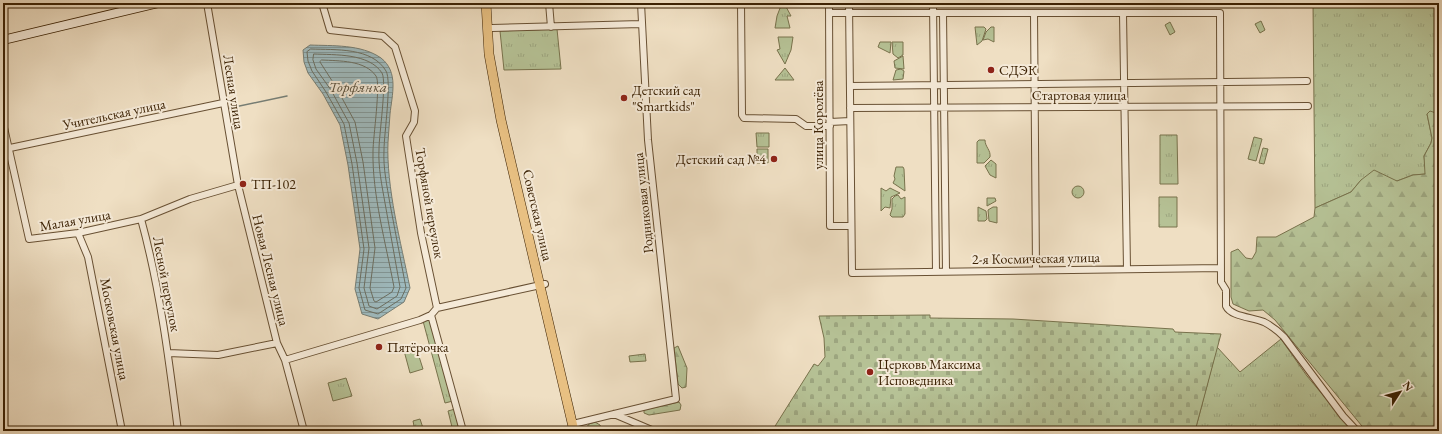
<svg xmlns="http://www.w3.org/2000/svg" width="1442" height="434" font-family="'EB Garamond',serif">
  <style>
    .grass { fill: url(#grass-tufts); stroke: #78724c }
    .forest { fill: url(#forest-firs); stroke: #78724c }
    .cemetery { fill: url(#cemetery-stones); stroke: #78724c }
    .garden { fill: #b6c296; stroke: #78724c }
    .water { fill: url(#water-rules); stroke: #767d73 }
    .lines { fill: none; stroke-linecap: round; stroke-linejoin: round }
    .shore { stroke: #6c6e60; stroke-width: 1 }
    .stream { stroke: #767d73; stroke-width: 1.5 }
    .street-casing { stroke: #685033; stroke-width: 8 }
    .secondary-casing { stroke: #3b2103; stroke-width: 10 }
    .primary-casing { stroke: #3b2103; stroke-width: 10 }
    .street { stroke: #f5ead8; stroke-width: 6 }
    .secondary { stroke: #f5ead8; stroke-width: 8 }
    .primary { stroke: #e8c082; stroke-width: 9 }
    .rail { stroke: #3b2103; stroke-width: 1.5; stroke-dasharray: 7 7; stroke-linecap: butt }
    .poi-dot { fill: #8f2418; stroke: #f5ead8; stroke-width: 1.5 }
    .labels { text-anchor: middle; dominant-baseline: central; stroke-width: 4; stroke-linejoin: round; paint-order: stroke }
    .poi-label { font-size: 14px; fill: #3b2103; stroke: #f5ead8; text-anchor: start }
    .street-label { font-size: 14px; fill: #3b2103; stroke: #f5ead8 }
    .water-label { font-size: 15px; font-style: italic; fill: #594f3b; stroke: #f5ead8 }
  </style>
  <defs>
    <pattern id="grass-tufts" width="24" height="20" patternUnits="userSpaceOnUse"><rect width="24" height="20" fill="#b6c296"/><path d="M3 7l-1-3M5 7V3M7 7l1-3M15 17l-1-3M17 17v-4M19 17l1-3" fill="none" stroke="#9da680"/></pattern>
    <pattern id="forest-firs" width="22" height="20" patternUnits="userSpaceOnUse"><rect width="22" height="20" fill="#b6c296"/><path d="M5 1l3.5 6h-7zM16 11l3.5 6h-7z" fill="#9da680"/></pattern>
    <pattern id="cemetery-stones" width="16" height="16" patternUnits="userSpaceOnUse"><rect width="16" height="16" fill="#b6c296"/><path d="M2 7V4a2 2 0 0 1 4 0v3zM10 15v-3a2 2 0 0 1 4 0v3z" fill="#9da680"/></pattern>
    <pattern id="water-rules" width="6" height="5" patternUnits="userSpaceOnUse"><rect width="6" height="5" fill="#9ebabe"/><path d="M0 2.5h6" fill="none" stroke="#829798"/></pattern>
  </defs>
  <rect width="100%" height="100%" fill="#efdfc3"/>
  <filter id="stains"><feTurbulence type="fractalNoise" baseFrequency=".005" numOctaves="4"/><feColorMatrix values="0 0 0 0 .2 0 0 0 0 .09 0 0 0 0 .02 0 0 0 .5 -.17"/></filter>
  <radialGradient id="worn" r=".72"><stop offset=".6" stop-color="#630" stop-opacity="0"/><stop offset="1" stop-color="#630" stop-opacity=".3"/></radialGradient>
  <!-- grass -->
  <path class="grass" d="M782,3h2l7,13h-4l3,12h-15l2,-12z
    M1313,3h126v111h-12l5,24 -1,5 -7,13 2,18 -13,1 -16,6 -36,-1 -10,12 -36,16z
    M1261,21l4,9 -5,3 -5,-9z
    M1170,22l5,10 -5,3 -5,-10z
    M975,27h9l2,2 -4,12 -5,4z
    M991,27h3v15l-6,-3 -5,1 3,-8z
    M557,29l4,40 -57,1 -4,-39z
    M778,37h15l-2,13 -6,14 -8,-14 3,-1z
    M880,42h11l-1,11 -12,-6z
    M892,42h11v13l-5,3 -5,-4z
    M903,56l1,13 -9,-1 -1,-7z
    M785,68l9,12h-19z
    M901,69l3,2 -1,8 -10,1 3,-10z
    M756,133h13v14h-12z
    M1160,135h17l1,49h-18z
    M1254,137l8,2 -6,22 -8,-2z
    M979,140h6c0,7 6,10 5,17l-6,6h-7v-21z
    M1263,148l5,1 -4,15 -5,-1z
    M757,149h11v14h-11z
    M991,160l5,4v14l-6,-3 -5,-9z
    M896,167h7l1,2 1,22 -12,-8 2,-4 -1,-3z
    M1072 192a6 6 0 1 1 12 0a6 6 0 1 1-12 0Z
    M881,188l5,3 4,-3 10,5 -9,4 -1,11 -5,-1 -4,4z
    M898,195l3,4 4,-2v17l-2,3h-11l-2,-2 2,-6v-10l3,-3z
    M1159,197h18v30h-18z
    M987,198h8l1,3 -9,5z
    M978,207l8,4 1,8 -2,2h-7z
    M993,207h4v16l-8,-2 -1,-11z
    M430,319l23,82 -8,2 -22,-82z
    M1281,339l26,37 46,55h-158l22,-84 23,25z
    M645,354l1,7 -16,1 -1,-6z
    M346,378l6,18 -19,5 -5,-18z
    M455,409l6,22h-8l-5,-20z
    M420,419l4,12h-9l-2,-10z
    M595,422l5,3 2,6h-18l5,-7z"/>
  <!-- forest -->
  <path class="forest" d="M1430,111l9,3v317h-73l-91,-111 -12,-10 -14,1 -16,-7 -2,-7v-45l7,-3 8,9 6,1 4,-7 1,-15h19l38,-20 1,-9 36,-16 10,-12 13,-10 23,11 16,-6 12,-1 -1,-18 7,-13 1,-5 -5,-24z
    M678,346l9,22 -1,19 -4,1 -4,-4 -4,-36z
    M679,402l2,3 -1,5 -31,5 -5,-2v-3z"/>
  <!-- cemetery -->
  <path class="cemetery" d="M930,315v3l83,1 160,10 2,3 46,2 -26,97h-423l42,-67 4,2 7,-9 -1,-19 -5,-22z"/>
  <!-- garden -->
  <path class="garden" d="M415,344l8,25 -13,4 -7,-26z"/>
  <!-- water -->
  <path class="water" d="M310,45c22,1 51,-1 71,13 18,14 11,37 9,56 -1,9 -1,19 -2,28 -2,45 13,101 22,146l-6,14 -26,17 -16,-5 -7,-25 5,-40 -12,-84 -8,-40 -17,-31 -15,-21 -4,-11 -1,-12z"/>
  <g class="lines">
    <!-- shore -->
    <path class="shore" d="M311,49c24,1 61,-2 75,22 6,10 -2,63 -2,79 -1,18 3,36 6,54 5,28 11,56 16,84l-5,11 -23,15 -13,-4 -6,-22 5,-39 -12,-85 -8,-40 -18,-32 -14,-21 -4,-10 -1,-9z
      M314,54c21,1 55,-1 68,19 5,9 -3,62 -3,76 -1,18 3,37 6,54 5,28 10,56 15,84l-3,9 -20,13 -8,-3 -5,-18 5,-40 -12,-85 -8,-40 -18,-33 -15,-21 -3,-9z
      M322,60c17,1 43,0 54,16 5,7 -3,62 -3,75 -1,43 13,93 21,136l-2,5 -16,10 -2,-1 -4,-13 5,-40 -12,-86 -8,-40 -19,-35 -16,-25z"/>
    <!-- stream -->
    <path class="stream" d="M230,108l57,-12"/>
    <!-- street casing -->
    <g class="street-casing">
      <path id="street" d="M207,3l31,182 39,158 8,17 19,71
        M322,3l8,27 53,6 12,11 20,64 -1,11 -8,14 15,97 16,75 -6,7 32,116
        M549,3l2,24
        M741,3l1,112 2,3 52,1 10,7h24
        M829,3l1,223h21
        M849,3l3,270 369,-5
        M933,3l3,269
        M829,13h391l1,269 5,8v16c5,11 27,11 38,16 8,4 14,9 20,15l59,79 14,15
        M943,13l3,258
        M1034,13l2,257
        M1123,13l4,256
        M492,28l149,-4
        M850,86l457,-5
        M850,108l458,-2
        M830,122l20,-1
        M3,123l26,116 49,-6 63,-14 49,-20 48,-14
        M10,148l213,-45
        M141,219c19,69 28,141 37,212
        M78,233l10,24 34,174
        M437,308l108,-24
        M168,353l50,2 59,-12
        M285,360l135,-40 11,-5
        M614,414l40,17
        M573,424l103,-25 -28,-259 -7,-137"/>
    </g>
    <!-- secondary casing -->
    <g class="secondary-casing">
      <path id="secondary" d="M3,40l155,-37"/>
    </g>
    <!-- primary casing -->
    <g class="primary-casing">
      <path id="primary" d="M486,3l3,51 12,66 73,311"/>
    </g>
    <!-- street -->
    <use href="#street" class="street"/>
    <!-- secondary -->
    <use href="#secondary" class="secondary"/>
    <!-- primary -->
    <use href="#primary" class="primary"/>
    <!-- rail -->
    <path class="rail" d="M3,413l4,18"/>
  </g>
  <!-- markers -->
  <g class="poi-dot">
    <circle cx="991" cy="70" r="4"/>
    <circle cx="624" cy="98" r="4"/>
    <circle cx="774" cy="159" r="4"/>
    <circle cx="243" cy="184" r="4"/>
    <circle cx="379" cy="347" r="4"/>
    <circle cx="870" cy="372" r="4"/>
  </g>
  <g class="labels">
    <!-- poi labels -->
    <g class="poi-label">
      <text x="999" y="70">СДЭК</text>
      <text x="632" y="90">Детский сад<tspan x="632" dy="16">"Smartkids"</tspan></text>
      <text x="766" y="159" text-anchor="end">Детский сад №4</text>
      <text x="251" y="184">ТП-102</text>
      <text x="387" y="347">Пятёрочка</text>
      <text x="878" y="364">Церковь Максима<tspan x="878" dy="16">Исповедника</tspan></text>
    </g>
    <!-- street labels -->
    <g class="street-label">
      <text transform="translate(234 92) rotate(81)">Лесная улица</text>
      <text x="1079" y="95">Стартовая улица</text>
      <text transform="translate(114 114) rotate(-12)">Учительская улица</text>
      <text transform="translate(818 125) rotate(-90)">улица Королёва</text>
      <text transform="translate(430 203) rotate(80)">Торфяной переулок</text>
      <text transform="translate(643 203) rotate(-96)">Родниковая улица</text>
      <text transform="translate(538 215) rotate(77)">Советская улица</text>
      <text transform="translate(75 220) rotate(-10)">Малая улица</text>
      <text transform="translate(1036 258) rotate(-1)">2-я Космическая улица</text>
      <text transform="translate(271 270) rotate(76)">Новая Лесная улица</text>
      <text transform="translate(167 284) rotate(79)">Лесной переулок</text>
      <text transform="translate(115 329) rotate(79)">Московская улица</text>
    </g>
    <!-- water labels -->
    <g class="water-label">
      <text x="358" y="86">Торфянка</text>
    </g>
  </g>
  <!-- margin -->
  <rect width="1442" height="434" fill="none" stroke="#efdfc3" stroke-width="16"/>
  <rect x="4" y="4" width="1434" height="426" fill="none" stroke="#3b2103" stroke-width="2"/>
  <rect x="8" y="8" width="1426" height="418" fill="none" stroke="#3b2103"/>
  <!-- north arrow -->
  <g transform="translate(1400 392) rotate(54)" stroke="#f5ead8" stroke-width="3" paint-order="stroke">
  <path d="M0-3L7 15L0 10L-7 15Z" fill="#3b2103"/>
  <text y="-6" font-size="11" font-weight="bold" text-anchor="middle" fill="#3b2103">N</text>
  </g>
  <rect width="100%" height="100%" filter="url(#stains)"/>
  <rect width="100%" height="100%" fill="url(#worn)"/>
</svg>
